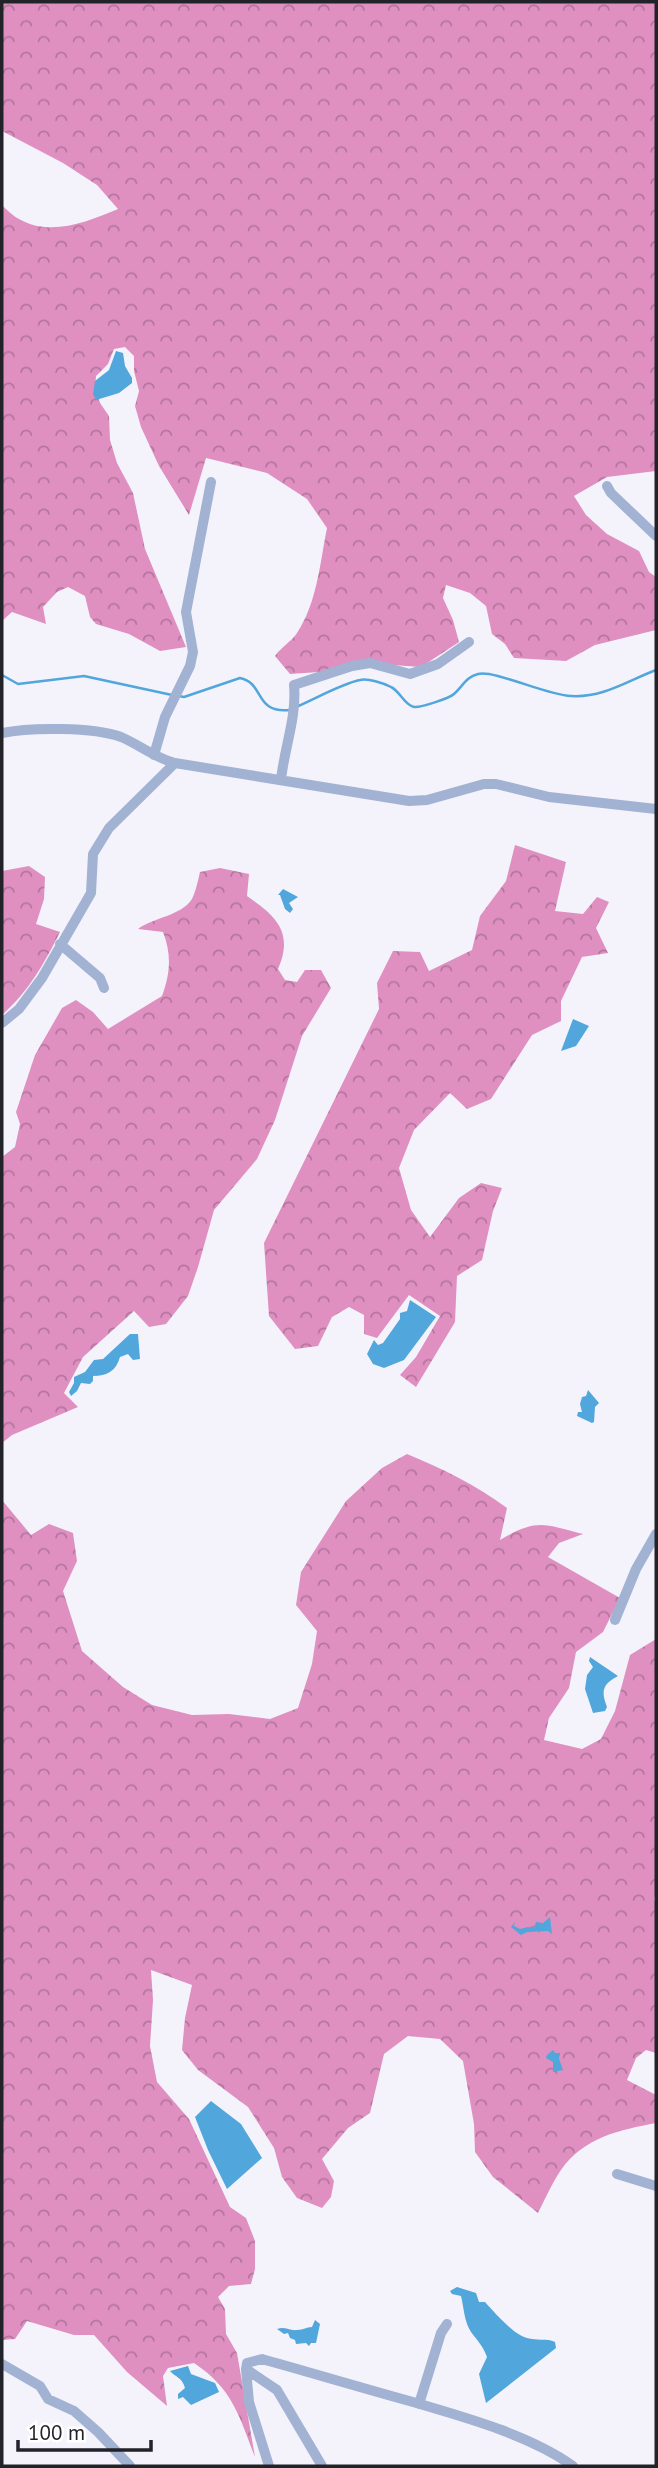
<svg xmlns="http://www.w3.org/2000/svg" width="658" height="2468" font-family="'PT Sans',sans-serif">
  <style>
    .forest { fill: url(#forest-crowns) }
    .water { fill: #51a6db }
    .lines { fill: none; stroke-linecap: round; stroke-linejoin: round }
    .stream { stroke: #51a6db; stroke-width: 2.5 }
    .minor { stroke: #a2b2d3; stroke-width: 10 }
  </style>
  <defs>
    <pattern id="forest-crowns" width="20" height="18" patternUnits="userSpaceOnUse" patternTransform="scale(1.75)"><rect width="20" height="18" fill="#df90c1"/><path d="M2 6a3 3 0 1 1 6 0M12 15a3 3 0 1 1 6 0" fill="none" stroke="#b4759d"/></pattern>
  </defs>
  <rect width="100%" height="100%" fill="#f4f3fc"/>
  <!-- forest -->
  <path class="forest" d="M2,2h654v469l-49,6 -33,19 12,19 21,19 32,17 10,21 7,5v53l-61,15 -29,16 -52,-3 -9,-14 -13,-10 -6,-28 -16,-13 -24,-8 -3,13 10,22 6,22 -38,25 -42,-3 -46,7 -43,3 -15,-18c6,-9 16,-14 22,-23 20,-30 23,-70 30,-105l-20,-29 -40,-26 -61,-15 -17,57 -30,-49 -18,-39 -6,-21 4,-15 -5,-20v-15l-9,-9 -11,2 -6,15 -12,12 -1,12 5,15 9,13 1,24 7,23 16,30 12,56 41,98 -26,4 -31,-17 -33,-10 -6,-7 -5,-21 -17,-9 -11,5 -14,15 3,17 -34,-12 -10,9v-416c5,5 11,11 17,14 31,18 68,3 99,-10l-21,-24 -34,-22 -61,-32z
    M515,845l51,17 -11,49 28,3 14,-17 12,5 -13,26 12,25 -26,4 -21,44v20l-29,14 -41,64 -24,10 -17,-16 -36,37 -15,38 12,42 19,27 29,-39 22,-15 21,5 -9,23 -11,49 -25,16 -2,46 -39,65 -16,-12 16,-18 24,-41 -31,-21 -32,43 -13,-4v-19l-15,-8 -17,10 -14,29 -23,3 -26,-33 -5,-73 115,-234 -2,-26 16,-32 27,1 9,19 43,-21 8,-34 26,-35z
    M29,866l16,11 -1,22 -8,25 24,8c-16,32 -31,59 -58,83v-144z
    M220,868l29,6 -2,22c29,20 47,36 31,73l7,11 12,2 8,-12h16l10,18 -29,48 -27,84 -18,39 -43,51 -16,57 -10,29 -22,28 -17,3 -15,-16 -51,46 -19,36 14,14 -66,28 -10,8v-286l13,-10 5,-23 -4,-12 19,-57 27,-47 14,-8 17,12 15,17 54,-33c8,-22 10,-41 1,-64l-25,-3c16,-12 43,-13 54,-30 4,-8 6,-19 8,-27z
    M407,1454c36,15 69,31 100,54l-7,32c37,-22 44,-16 83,-6l-24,9 -11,14 72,41 -17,34 -27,20 -7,36 -20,30 -5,22 38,9 19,-10 14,-28 15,-56 26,-16v257l-2,2 2,7v148l-10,-3 -10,8 -9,22 29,15v28c-36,7 -72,14 -95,47 -9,13 -16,29 -23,43l-45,-36 -18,-25 -1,-28 -11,-63 -23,-22 -32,-3 -24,18 -14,59 -22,15 -26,31 12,22 -3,16 -9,11 -25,-10 -15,-21 -8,-29 -26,-41 -50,-37 -16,-20 3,-32 7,-33 -41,-15 2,30 -3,46 7,36 32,37 41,88 16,11 9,23v28l-4,15 -22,2 -11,11 7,12 1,25 11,19 18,104c-16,-41 -22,-68 -61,-94l-26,5 -5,8 4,30 -40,-34 -33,-37h-20l-47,-14 -12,18 -13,1v-840l29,35 18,-11 24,9 4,28 -14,30 19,60 41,36 29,18 40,10 37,-1 41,5 28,-11 14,-44 5,-33 -21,-26 5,-33 45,-71 36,-33z"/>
  <!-- water -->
  <path class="water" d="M116,351l7,2 2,13 7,12v5l-13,10 -23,7 -3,-6 2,-13 14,-11z
    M283,889l15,8 -9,6 4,6 -3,4 -5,-4 -5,-14h-2z
    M573,1019l16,7 -13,20 -15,5z
    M410,1300l26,17 -32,43 -20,8 -11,-4 -6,-10 7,-14 4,5 5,-2 17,-24v-6l7,-2z
    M130,1334h8l2,25 -7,1 -5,-6 -8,3c-4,14 -13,19 -27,19v5l-3,3 -9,-1 -4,8 -6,5 -2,-4 5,-9v-6l11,-5 9,-12 9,-1z
    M588,1390l11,13 -4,4 -1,15 -2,1 -15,-7 1,-4h4l-2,-8 2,-7 4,-1z
    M590,1657l28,19c-16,8 -17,16 -11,31l-2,4 -12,2 -8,-24 2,-14 6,-8 -4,-6z
    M550,1917l2,17 -4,-3 -21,1 -6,3 -10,-8 4,-5 -1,4 6,3 8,-2 6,1 2,-6 7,1z
    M553,2050l2,3h5l-1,6 4,11 -10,2v-10l-7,-4 1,-3z
    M211,2101l30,23 21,34 -35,31 -19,-39 -13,-33z
    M457,2287l19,6 3,9h6c11,12 28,32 42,36 9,3 20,0 28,4l1,6 -70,55 -7,-29 8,-17c-4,-11 -10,-17 -16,-25 -7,-11 -7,-24 -10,-36l-9,-2 -2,-3z
    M315,2320l5,4 -4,19h-5l-2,3 -3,-3 -10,1 -1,-4 -5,-2 -2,-5 -4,1 -7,-5c8,-3 12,2 20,1 7,0 9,-3 15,-3z
    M188,2366l3,8 24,9 4,9 -28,13 -8,-8 -5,2v-5l7,-6c-3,-11 -10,-11 -15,-17z"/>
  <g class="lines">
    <!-- stream -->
    <path class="stream" d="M2,675l16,9 66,-8 88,19
      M179,696l5,1 56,-19c25,5 14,36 50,32
      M296,707c17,-7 47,-24 64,-27 8,-2 23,3 31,7 9,4 13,18 23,20 6,1 36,-9 40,-13 9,-8 12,-17 24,-20 17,-4 68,21 93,22 32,2 56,-15 85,-26"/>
    <!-- minor -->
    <path class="minor" d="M607,486l4,7 45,43
      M2,733c28,-6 92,-6 119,4 19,8 34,21 54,26l234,38 18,-1 57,-16h12l53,13 107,12
      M154,755l11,-38 25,-51 3,-14 -7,-40 25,-130
      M281,780c3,-31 16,-63 13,-95l58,-19 18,-3 40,11 28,-10 31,-22
      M60,944l40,34 4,10
      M2,1023l17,-14 23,-31 49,-85 2,-39 16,-26 66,-65
      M615,1620l21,-51 20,-35
      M617,2174l39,12
      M2,2364l38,22 8,13 26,12 24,21 32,34
      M246,2369l3,33 20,64
      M419,2404l22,-71 6,-9
      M322,2466l-45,-76 -31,-21 1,-6 15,-4c50,14 100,29 151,43 51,15 117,33 160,64"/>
  </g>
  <!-- border -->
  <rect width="658" height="2468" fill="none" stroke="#222229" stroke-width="7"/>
  <!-- scale -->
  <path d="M18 2440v10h133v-10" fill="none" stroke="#222229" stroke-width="3.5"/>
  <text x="28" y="2440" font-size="21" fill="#222229" stroke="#ffffff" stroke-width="5" paint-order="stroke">100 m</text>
</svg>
